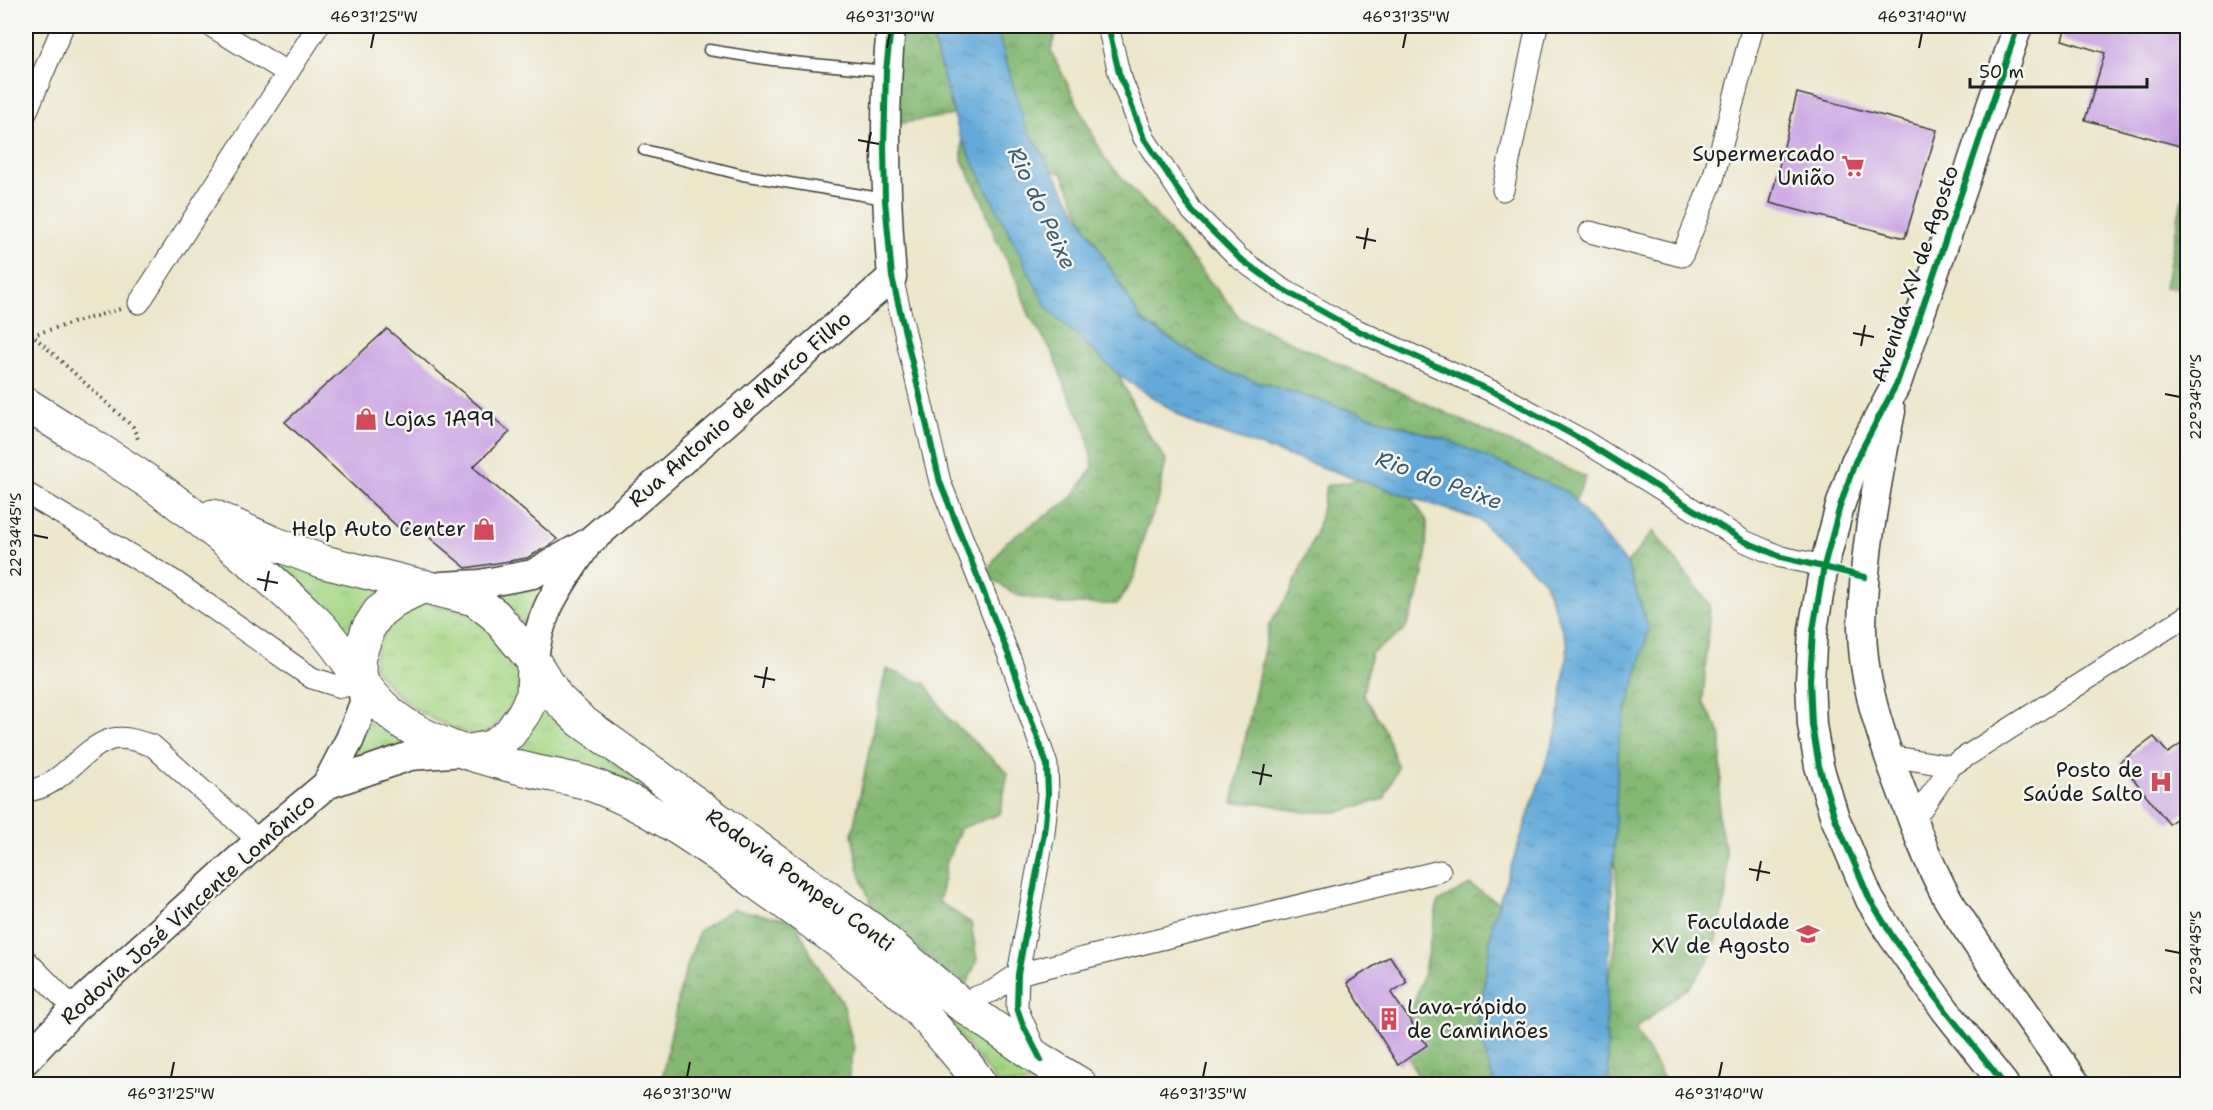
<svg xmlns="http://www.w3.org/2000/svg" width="2213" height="1110" font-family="'Shantell Sans',sans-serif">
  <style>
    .grass { fill: url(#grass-tufts); stroke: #607a51; stroke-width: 1.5 }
    .forest { fill: url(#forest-crowns); stroke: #506a48; stroke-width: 1.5 }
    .water { fill: url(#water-ripples); stroke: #40637b; stroke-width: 1.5 }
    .building { fill: #c89de1 }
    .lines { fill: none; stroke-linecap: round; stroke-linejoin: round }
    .lane-casing { stroke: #3b3a36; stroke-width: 13 }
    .street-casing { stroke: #3b3a36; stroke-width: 23 }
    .secondary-casing { stroke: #3b3a36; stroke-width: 31 }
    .primary-casing { stroke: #3b3a36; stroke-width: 35 }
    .path { stroke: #3b3a36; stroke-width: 4; stroke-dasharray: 1.5 4.5; stroke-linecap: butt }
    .lane { stroke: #fff; stroke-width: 10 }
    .street { stroke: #fff; stroke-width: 21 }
    .secondary { stroke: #fff; stroke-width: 28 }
    .primary { stroke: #fff; stroke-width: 33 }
    .cycleway-casing { stroke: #f6f6f2; stroke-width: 10 }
    .cycleway { stroke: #00873e; stroke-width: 6 }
    .ticks { fill: none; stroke: #1c1c1c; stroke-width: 2 }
    .labels { text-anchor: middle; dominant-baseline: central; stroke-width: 5; stroke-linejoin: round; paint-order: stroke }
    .poi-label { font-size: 21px; fill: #1c1c1c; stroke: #f6f6f2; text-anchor: end }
    .street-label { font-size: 21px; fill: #1c1c1c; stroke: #f6f6f2 }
    .water-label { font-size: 22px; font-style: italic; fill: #3c5c71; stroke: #f6f6f2 }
    .neatline { fill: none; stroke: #1c1c1c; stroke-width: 2 }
    .ticks-label { font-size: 15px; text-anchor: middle; fill: #1c1c1c }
  </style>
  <defs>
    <pattern id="grass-tufts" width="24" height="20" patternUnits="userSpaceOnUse" patternTransform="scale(1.5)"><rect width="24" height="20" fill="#a5d786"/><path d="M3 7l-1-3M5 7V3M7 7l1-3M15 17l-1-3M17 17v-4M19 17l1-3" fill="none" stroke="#8db873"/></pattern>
    <pattern id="forest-crowns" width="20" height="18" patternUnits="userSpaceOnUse" patternTransform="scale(1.5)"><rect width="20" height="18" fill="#84b873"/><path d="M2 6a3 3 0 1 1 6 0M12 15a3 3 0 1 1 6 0" fill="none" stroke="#6b955e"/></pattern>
    <pattern id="water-ripples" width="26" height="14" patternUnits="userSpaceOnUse" patternTransform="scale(1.5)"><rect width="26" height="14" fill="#64aada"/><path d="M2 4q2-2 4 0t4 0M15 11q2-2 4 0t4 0" fill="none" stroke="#528ab0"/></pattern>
  </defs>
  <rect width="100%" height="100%" fill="#f6f6f2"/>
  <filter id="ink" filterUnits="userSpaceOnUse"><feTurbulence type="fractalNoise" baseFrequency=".0167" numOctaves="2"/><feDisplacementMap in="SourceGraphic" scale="12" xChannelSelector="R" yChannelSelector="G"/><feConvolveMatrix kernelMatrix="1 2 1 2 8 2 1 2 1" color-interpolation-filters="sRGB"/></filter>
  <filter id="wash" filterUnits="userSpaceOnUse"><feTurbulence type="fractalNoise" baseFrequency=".008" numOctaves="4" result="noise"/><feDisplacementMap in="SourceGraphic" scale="24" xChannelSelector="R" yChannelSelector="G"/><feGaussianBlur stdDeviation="1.35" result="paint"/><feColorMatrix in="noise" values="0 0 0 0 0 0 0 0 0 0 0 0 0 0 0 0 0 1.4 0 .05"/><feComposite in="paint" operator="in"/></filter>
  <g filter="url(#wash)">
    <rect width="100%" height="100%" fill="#ece6cb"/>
    <!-- grass -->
    <path class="grass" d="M242,539l146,52 -36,49z
      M553,571l-22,59 -44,-42z
      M423,600l59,17 32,43 6,18 -2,17 -15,24 -23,17c-43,-10 -82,-32 -106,-69 3,-39 20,-47 49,-67z
      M545,705l25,25 94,71 -158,-51z
      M368,723l10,1 32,25 -65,19z
      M942,1008l59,47 47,29h-50l-58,-73z"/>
    <!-- forest -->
    <path class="forest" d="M897,26h32l25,89 -59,9z
      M985,26h73l-7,25 54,108 48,53 88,107 345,158 -15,33 -116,-67 -238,-74 -75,-48 -53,-89 -27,-59 -25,-5z
      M962,124l96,128 86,175 22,33 -8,42 -14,33 -9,41 -18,28h-59l-42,-9 -31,-21 21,-32 66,-44 21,-31 -7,-38 -20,-40 -14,-38 -22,-34 -14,-38 -20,-40 -14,-39 -20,-40z
      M2187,174l1,117h-1l-22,-4z
      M1364,479l41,9 22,33 -1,36 -8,41 -14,33 -33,22 -8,41 21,34 14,39 -14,32 -46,13h-35l-42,-9h-29l37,-178 21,-32 28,-66 8,-41z
      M1653,531l57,74 -7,97 18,32v44l-3,38 8,35 1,38 -7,37 -12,36 -17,23 -56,44 32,55h-66l-1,-63 15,-73 3,-38 -2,-39 -14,-74 44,-177 -19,-56z
      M886,669l40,15 22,34 60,55 -8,41 -39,14 -14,33 -8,41 32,21 6,37 -12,30 -92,-80 -14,-39 -7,-37z
      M1470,885l34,21 15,178h-97l-19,-36 8,-36 12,-36 15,-74z
      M732,909l63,12 20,41 28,41 11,46 -7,35h-185l2,-17 17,-82 18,-54z"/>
    <!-- water -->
    <path class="water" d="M929,26h67l29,99 117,196 75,48 230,71 120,52 60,72 22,65 -30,109 -13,285 3,61h-115l-16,-55 15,-109 64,-190 11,-85 -24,-64 -65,-61 -285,-96 -73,-47 -74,-69 -87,-172z"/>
    <g id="blocks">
      <!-- building -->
      <path class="building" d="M2066,26h121v122l-102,-28 20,-67 -43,-13z
        M1797,93l140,37 -32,108 -135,-35z
        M387,329l123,103 -37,35 84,72 -5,5 -25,14 -61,10 -54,-45 -9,9 -118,-110z
        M2154,737l14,16 19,-13v70l-18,14 -49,-62z
        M1390,956l17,26 -16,11 36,52 -29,20 -51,-82z"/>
    </g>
  </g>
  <g filter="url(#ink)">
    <use href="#blocks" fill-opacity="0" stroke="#3b3a36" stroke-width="1.5"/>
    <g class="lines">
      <!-- lane casing -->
      <g class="lane-casing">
        <path id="lane" d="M709,50l63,10 114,11
          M644,150l99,25 142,24"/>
      </g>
      <!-- street casing -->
      <g class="street-casing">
        <path id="street" d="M211,26l77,47
          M1108,26l11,47 25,65 48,73 47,47 43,31 68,38 148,67 86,47 160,100 37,16 43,9
          M26,113l37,-87
          M1503,190l34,-164
          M1590,232l92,24 31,-77 40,-153
          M892,277l48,205 71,179 36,104 1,29 -4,39 -26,141 -1,34 20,46
          M139,303l179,-277
          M26,493l148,88 138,97 29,9 21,-4
          M1889,756l62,10
          M26,791c36,-3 53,-42 86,-52 14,-3 29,3 41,7l106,95
          M1913,821l38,-55 237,-151
          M26,960l48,49
          M959,1003l34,-12 25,-17 422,-103"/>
      </g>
      <!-- secondary casing -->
      <g class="secondary-casing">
        <path id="secondary" d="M1891,411c-14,71 -28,143 -29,216 0,48 15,96 31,141 16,42 31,86 52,126 17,30 38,58 58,87 24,34 49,69 73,103
          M441,586l39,-2 53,-10 56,-32 303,-265c-7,-85 -9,-167 -1,-251
          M534,662c4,-50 25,-75 52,-116
          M326,785l24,-46 14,-36 -2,-20
          M26,1060l48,-51 185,-168 67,-56 84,-29 55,-4
          M2004,1084l-58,-73 -53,-74 -23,-37 -35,-82 -16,-52 -7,-41 -2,-45 3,-50 11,-64 16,-60 15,-44 42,-79 121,-357"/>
      </g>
      <!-- primary casing -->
      <g class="primary-casing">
        <path id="primary" d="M26,404c46,30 96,58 141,91 52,39 104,82 150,128 32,32 46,73 86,100 40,26 88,38 134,49 16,3 32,6 47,10 64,21 126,67 180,106 66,47 132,91 183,154 12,14 24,27 33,42
          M213,516l58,26 53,20 150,37 21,16 39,47 24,37 23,22 290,208 88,74 82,57 39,24
          M362,683l-4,-23 10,-31 11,-17 16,-12 29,-14
          M465,752l26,-5 19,-14 14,-20 9,-18 1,-33"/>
      </g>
      <!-- path -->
      <path class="path" d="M26,329l107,98 6,14
        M32,335l88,-26"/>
      <!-- lane -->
      <use href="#lane" class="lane"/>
      <!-- street -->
      <use href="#street" class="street"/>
      <!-- secondary -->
      <use href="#secondary" class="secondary"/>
      <!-- primary -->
      <use href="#primary" class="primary"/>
      <!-- cycleway casing -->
      <g class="cycleway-casing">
        <path id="cycleway" d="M891,26l-5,45 -2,77 1,52 7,77 48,205 71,179 36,104 1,29 -4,39 -26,141 -1,34 6,17 18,35
          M1108,26l11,47 25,65 48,73 47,47 43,31 68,38 148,67 86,47 160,100 37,16 84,20
          M2004,1084l-58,-73 -53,-74 -23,-37 -35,-82 -16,-52 -7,-41 -2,-45 3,-50 11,-64 16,-60 15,-44 42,-79 121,-357"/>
      </g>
      <!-- cycleway -->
      <use href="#cycleway" class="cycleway"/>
    </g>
  </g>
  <!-- ticks -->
  <path class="ticks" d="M371,48l3,-15M887,48l3,-15M1403,48l3,-15M1919,48l3,-15M858,140l21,4M867,152l4,-20M1356,237l20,4M1364,249l4,-21M1853,333l21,4M1861,346l4,-21M2165,394l15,3M33,535l15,3M257,579l21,4M265,591l4,-20M754,676l21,4M763,688l4,-21M1252,772l20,4M1260,785l4,-21M1749,869l21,4M1757,881l4,-20M2165,950l15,3M171,1077l3,-15M687,1077l3,-15M1203,1077l3,-15M1719,1077l3,-15"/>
  <!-- icons -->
  <defs>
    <g id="supermarket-bare" transform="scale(1.8)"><path d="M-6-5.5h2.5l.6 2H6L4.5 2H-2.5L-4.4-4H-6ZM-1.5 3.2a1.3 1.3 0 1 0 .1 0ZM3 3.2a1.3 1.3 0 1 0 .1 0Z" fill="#d1495b" stroke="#f6f6f2" stroke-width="2.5" paint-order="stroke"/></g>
    <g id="shop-bare" transform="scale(1.8)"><path d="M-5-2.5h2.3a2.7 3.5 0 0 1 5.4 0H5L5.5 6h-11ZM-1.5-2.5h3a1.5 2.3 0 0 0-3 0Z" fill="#d1495b" stroke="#f6f6f2" stroke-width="2.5" paint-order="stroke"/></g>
    <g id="hospital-bare" transform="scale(1.8)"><path d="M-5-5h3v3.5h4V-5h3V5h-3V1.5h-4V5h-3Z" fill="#d1495b" stroke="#f6f6f2" stroke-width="2.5" paint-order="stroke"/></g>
    <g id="university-bare" transform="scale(1.8)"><path d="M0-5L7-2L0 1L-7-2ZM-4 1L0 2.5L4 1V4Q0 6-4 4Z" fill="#d1495b" stroke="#f6f6f2" stroke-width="2.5" paint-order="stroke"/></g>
    <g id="building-bare" transform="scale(1.8)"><path d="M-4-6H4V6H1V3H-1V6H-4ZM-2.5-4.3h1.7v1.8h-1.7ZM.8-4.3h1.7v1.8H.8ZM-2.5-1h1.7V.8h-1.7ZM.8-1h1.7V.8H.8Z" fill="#d1495b" stroke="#f6f6f2" stroke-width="2.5" paint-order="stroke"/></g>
  </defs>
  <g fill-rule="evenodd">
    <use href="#supermarket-bare" x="1853" y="166"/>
    <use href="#shop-bare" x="366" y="419"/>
    <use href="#shop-bare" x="484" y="529"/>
    <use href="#hospital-bare" x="2161" y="782"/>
    <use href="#university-bare" x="1808" y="934"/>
    <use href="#building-bare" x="1389" y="1019"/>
  </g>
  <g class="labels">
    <!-- poi labels -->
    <g class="poi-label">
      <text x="1835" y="154">Supermercado<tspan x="1835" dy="24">União</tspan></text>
      <text x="384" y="419" text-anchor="start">Lojas 1A99</text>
      <text x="466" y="529">Help Auto Center</text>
      <text x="2143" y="770">Posto de<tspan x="2143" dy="24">Saúde Salto</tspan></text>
      <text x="1790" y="922">Faculdade<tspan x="1790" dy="24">XV de Agosto</tspan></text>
      <text x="1407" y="1007" text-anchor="start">Lava-rápido<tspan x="1407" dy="24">de Caminhões</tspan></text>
    </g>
    <!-- street labels -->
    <g class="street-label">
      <text transform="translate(1915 274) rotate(-71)">Avenida XV de Agosto</text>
      <text transform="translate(740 409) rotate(-41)">Rua Antonio de Marco Filho</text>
      <text transform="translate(800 880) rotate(36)">Rodovia Pompeu Conti</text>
      <text transform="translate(188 909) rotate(-42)">Rodovia José Vincente Lomônico</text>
    </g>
    <!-- water labels -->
    <g class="water-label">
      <text transform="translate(1042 208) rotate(65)">Rio do Peixe</text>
      <text transform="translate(1439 480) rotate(20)">Rio do Peixe</text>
    </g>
  </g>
  <!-- margin -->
  <rect width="2213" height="1110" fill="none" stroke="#f6f6f2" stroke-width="66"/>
  <!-- scale -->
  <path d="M1970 78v9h177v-9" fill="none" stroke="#1c1c1c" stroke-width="3"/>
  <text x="1979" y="78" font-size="18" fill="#1c1c1c" stroke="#f6f6f2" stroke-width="4.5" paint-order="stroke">50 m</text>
  <rect x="33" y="33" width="2147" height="1044" class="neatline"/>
  <g class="ticks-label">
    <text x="374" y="22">46°31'25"W</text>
    <text x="890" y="22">46°31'30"W</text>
    <text x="1406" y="22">46°31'35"W</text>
    <text x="1922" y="22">46°31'40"W</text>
    <text transform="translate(2196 397) rotate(-90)" y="5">22°34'50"S</text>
    <text transform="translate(16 535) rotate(-90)" y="5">22°34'45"S</text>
    <text transform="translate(2196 953) rotate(-90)" y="5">22°34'45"S</text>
    <text x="171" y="1099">46°31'25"W</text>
    <text x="687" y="1099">46°31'30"W</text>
    <text x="1203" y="1099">46°31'35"W</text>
    <text x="1719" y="1099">46°31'40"W</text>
  </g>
</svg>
